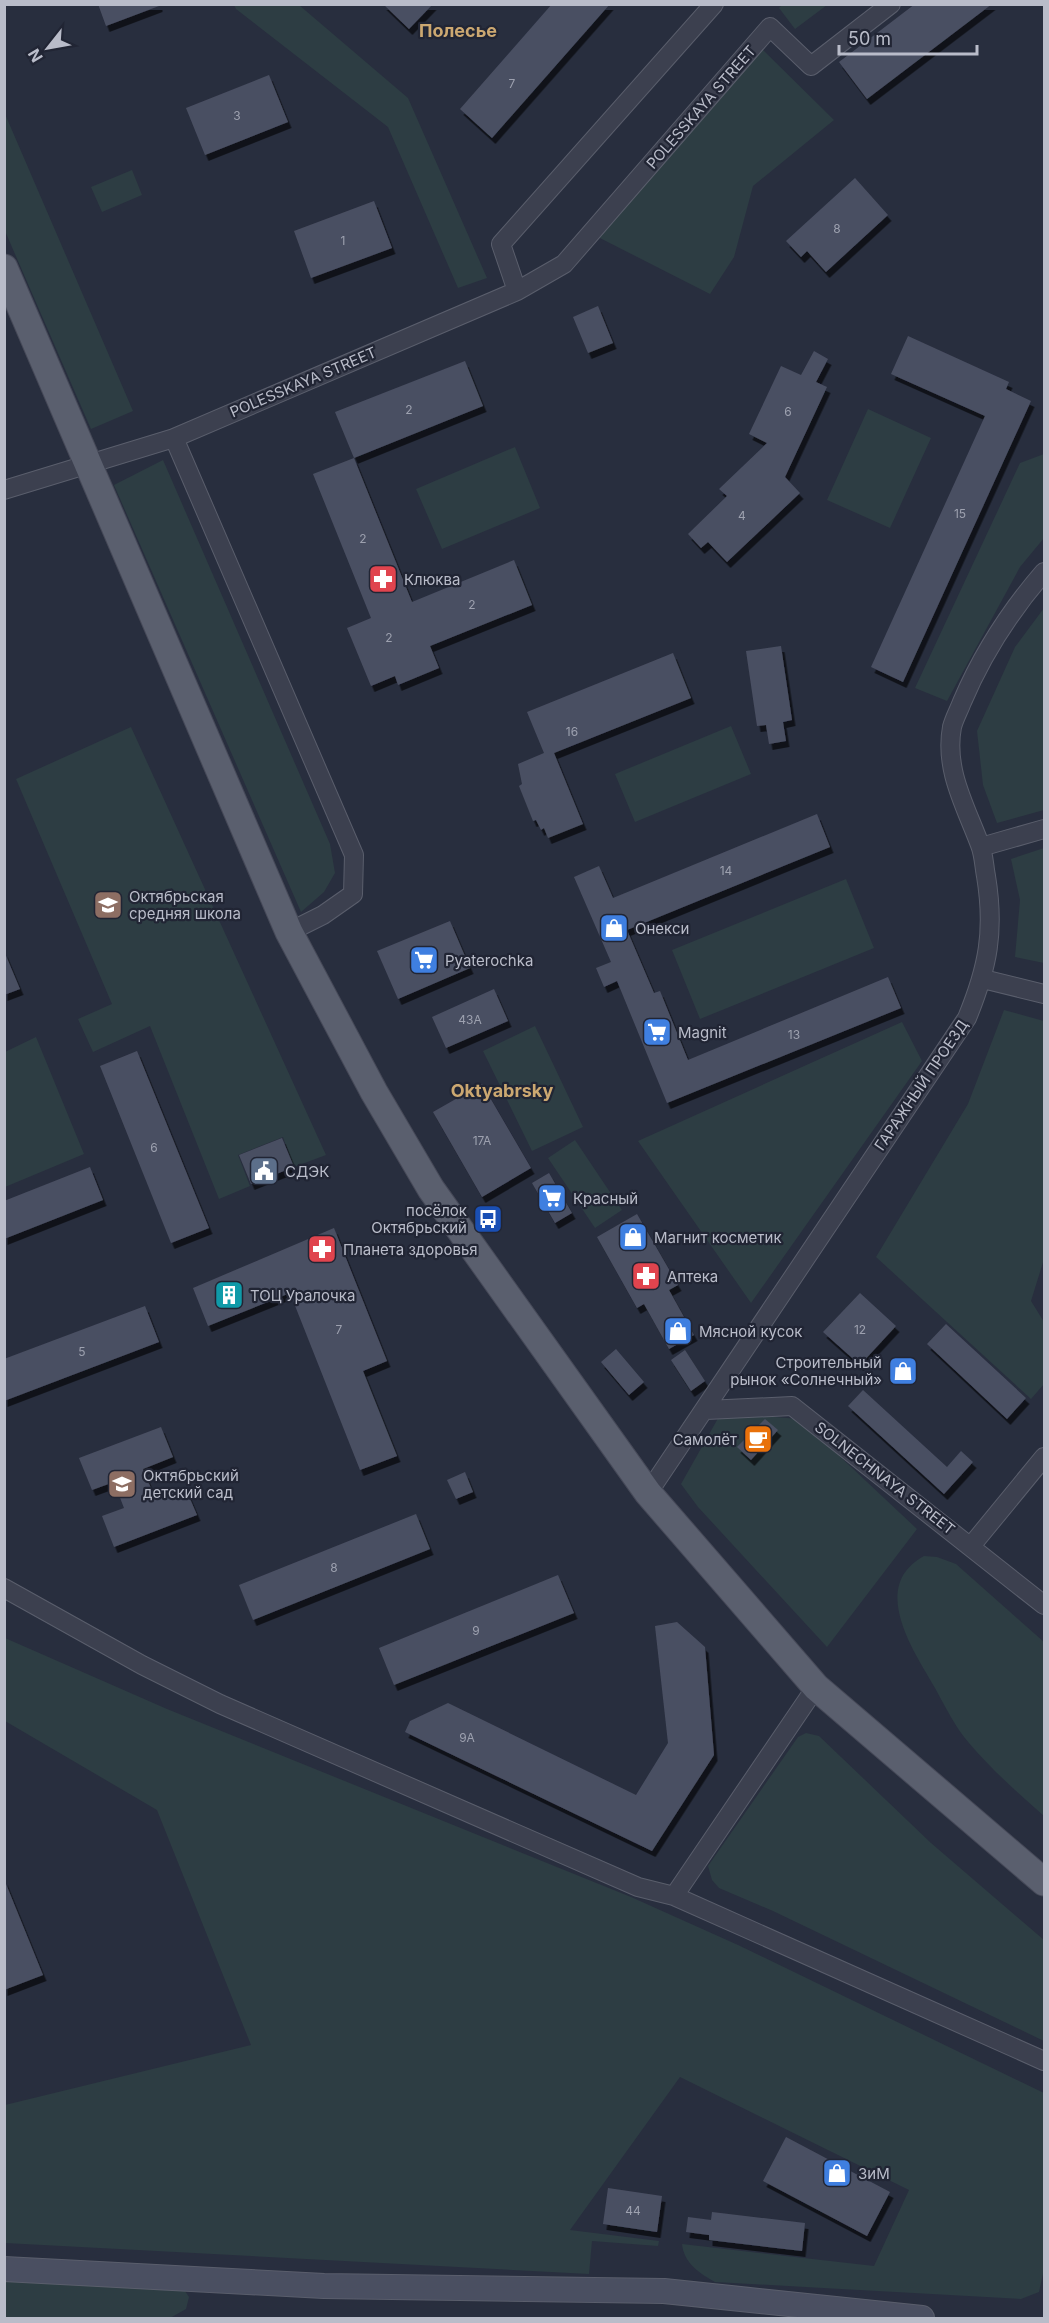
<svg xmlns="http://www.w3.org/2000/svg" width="1049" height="2323" font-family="Inter,sans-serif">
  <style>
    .green { fill: #2d3d43 }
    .building { fill: #4a4f62; filter: url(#shadow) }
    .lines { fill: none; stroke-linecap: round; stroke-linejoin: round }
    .street-casing { stroke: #5a5e6c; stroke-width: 20 }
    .secondary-casing { stroke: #5a5e6c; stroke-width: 26 }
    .primary-casing { stroke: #464958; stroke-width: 29 }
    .street { stroke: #3c404f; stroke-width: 18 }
    .secondary { stroke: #4a4f61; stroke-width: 24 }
    .primary { stroke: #5a5f6e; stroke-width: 27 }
    .labels { text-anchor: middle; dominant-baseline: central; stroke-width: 4.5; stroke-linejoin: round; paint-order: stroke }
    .number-label { font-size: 12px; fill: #9da1af }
    .street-label { font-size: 15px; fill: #b9bcc9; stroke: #212534 }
    .poi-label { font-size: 15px; fill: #b9bcc9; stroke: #212534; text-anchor: start }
    .quarter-label { font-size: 18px; font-weight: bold; fill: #cca871; stroke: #212534 }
  </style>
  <defs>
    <filter id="shadow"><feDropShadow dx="3.5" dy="6" stdDeviation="0" flood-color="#0009"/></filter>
  </defs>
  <rect width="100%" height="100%" fill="#282e3e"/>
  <!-- green -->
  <path class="green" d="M783,4h44v1l-32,24 -16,-21z
    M234,5h65l109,93 79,180 -29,10 -70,-161 -152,-118z
    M760,47l74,73 -81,66 -19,71 -24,37 -118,-60z
    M5,114l128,297 -42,18 -86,-198z
    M132,170l10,25 -40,17 -11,-25z
    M868,409l63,29 -41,90 -63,-28z
    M515,447l25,61 -98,41 -26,-60z
    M1044,454v84l-24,29 -73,134 -32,-13 105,-225z
    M163,460l167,384 5,29 -11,19 -23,20 -187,-427z
    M1044,608v202l-47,13 -14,-38 -6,-54 38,-84z
    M731,726l20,48 -116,48 -20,-48z
    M131,727l195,428 -32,12 -11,-30 -45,18 12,31 -31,13 -69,-173 -57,26 -15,-33 34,-15 -96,-225z
    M1044,848v115l-29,-6 5,-57 -9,-41z
    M846,879l28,69 -174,71 -28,-69z
    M1004,1010l40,11v238l-13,42 13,21v62l-13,15 -155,-142 92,-153z
    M902,1022l20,39 -171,242 -113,-162z
    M535,1026l48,101 -51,24 -49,-100z
    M36,1037l48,117 -79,33v-135z
    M575,1140l47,70 -27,18 -47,-70z
    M721,1413l79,6 117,110 -90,118 -129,-140 -17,-23z
    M924,1556l13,1 19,7 88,78v174c-26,-23 -52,-46 -75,-73 -14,-16 -24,-37 -34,-55 -22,-38 -66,-102 -11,-132z
    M5,1638l162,71 464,188 107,48 306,148v176l-5,23 -18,7 -306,-17c-16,-9 -31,-19 -33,-38l192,22 35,-76 -229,-113 -110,153 89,11 -1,5 -66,-5 -3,33 -584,-31v-138l246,-60 -94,-235 -152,-89z
    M806,1733l13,3 112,107 113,97v101l-271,-130 -54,-23 -7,-8 -4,-14 90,-129z
    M5,2276l178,12 6,9 -3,12 -16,9h-165z"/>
  <!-- building -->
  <path class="building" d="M98,4h61v2l-53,20z
    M383,4h50l-24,25z
    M552,4h58l-118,134 -32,-29z
    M915,4h77l-125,95 -28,-37z
    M269,75l19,47 -83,33 -19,-47z
    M855,178l33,37 -62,57 -19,-21 -6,6 -15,-16z
    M374,201l18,47 -81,30 -17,-47z
    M598,306l15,37 -25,10 -15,-36z
    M908,336l101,46 -3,7 25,12 -128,281 -32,-15 114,-251 -94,-42z
    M814,351l14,8 -12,23 11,5 -42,90 15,16 -73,69 -19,-20 -7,6 -13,-14 39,-38 -8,-7 48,-46 -18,-9 32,-68 20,9z
    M465,361l18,45 -129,52 -19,-46z
    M354,458l58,144 102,-42 18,45 -102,41 9,22 -41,17 -3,-9 -24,10 -24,-58 24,-10 -58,-144z
    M781,646l11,74 -9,2 3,19 -17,3 -3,-19 -9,1 -11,-75z
    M673,653l18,45 -137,55 29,71 -35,14 -4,-10 -3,2 -5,-10 -3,1 -14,-35 3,-2 -4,-20 26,-11 -17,-41z
    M817,814l13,33 -203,83 27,63 6,-2 28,69 200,-83 13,31 -234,95 -50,-122 -13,6 -8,-19 15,-6 -37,-85 25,-11 14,32z
    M450,921l20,47 -72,31 -21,-48z
    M4,951l16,38 -16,6z
    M494,989l14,32 -62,27 -14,-31z
    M137,1051l72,177 -38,15 -71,-177z
    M482,1084l49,84 -49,29 -49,-85z
    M282,1138l12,29 -43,17 -12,-29z
    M90,1167l13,33 -99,39v-38z
    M549,1173l23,40 -17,10 -23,-40z
    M637,1214l41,71 -9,5 25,45 -25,14 -25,-45 -7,4 -40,-71z
    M334,1228l53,133 -24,10 34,85 -37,14 -70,-177 -82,33 -15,-38z
    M860,1293l36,33 -36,39 -37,-33z
    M145,1306l14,36 -155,59v-42z
    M946,1324l80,74 -19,21 -80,-75z
    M616,1349l28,33 -15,13 -28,-33z
    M685,1350l20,31 -14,10 -20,-31z
    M863,1390l84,77 14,-16 12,11 -29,32 -96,-88z
    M765,1419l13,11 -27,30 -14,-13z
    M161,1427l12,30 -30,12 12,29 30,-11 12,28 -83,32 -12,-31 22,-8 -10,-26 -22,8 -13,-32z
    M465,1472l8,20 -17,7 -9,-19z
    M416,1514l14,35 -177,71 -14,-35z
    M558,1575l16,38 -180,72 -15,-37z
    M677,1622l28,25 9,108 -62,96 -247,-119 5,-11 38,-18 188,92 32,-52 -13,-117z
    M4,1879l39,96 -39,15z
    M786,2137l104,55 -23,44 -104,-55z
    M608,2188l54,8 -5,36 -54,-8z
    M712,2212l93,11 -3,28 -93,-11v-5l-23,-3 2,-15 23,3z"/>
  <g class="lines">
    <!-- street casing -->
    <g class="street-casing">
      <path id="street" d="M517,291l-16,-47 213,-240
        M174,438l180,417 -1,39 -30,21 -34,17
        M4,490l170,-52 343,-147 47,-27 206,-237 41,39 80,-62
        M981,847l63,-18
        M983,979l61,15
        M706,1410l86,-4 252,199
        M648,1493l319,-475c21,-51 28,-87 19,-142 -2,-10 -2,-21 -6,-31 -14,-38 -36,-75 -28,-118 2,-8 7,-17 10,-25 20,-47 49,-92 82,-130
        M971,1546l73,-89
        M4,1588l138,77 78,39 418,183 36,9 370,165
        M674,1896l142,-209"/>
    </g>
    <!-- secondary casing -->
    <g class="secondary-casing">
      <path id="secondary" d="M4,2269l320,17 340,5 258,27"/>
    </g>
    <!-- primary casing -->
    <g class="primary-casing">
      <path id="primary" d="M4,268l285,664 85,160 57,97 217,304 168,194 228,195"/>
    </g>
    <!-- street -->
    <use href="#street" class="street"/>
    <!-- secondary -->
    <use href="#secondary" class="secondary"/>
    <!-- primary -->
    <use href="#primary" class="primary"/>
  </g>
  <!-- icons -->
  <defs>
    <g id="pharmacy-square" transform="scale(1.5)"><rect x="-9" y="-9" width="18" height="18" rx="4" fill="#e0444e" stroke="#212534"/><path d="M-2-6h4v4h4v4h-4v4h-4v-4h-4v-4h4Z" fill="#fff"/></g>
    <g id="school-square" transform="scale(1.5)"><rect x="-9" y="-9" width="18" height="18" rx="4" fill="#8d6e63" stroke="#212534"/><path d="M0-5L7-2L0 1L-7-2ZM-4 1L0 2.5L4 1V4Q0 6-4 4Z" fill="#fff"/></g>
    <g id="shop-square" transform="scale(1.5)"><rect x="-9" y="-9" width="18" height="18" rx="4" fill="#3f7fe0" stroke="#212534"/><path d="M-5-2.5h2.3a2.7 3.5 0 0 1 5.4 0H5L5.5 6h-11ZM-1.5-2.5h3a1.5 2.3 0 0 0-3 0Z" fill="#fff"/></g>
    <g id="supermarket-square" transform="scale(1.5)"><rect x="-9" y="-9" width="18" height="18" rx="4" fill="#3f7fe0" stroke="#212534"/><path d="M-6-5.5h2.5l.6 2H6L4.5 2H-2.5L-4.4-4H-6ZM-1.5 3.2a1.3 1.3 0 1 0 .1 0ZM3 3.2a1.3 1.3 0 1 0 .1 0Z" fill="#fff"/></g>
    <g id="civic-square" transform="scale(1.5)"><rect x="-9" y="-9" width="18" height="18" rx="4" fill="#5c6f8a" stroke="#212534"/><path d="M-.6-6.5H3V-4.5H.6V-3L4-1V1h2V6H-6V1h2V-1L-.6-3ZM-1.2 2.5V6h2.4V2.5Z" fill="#fff"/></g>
    <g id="bus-square" transform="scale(1.5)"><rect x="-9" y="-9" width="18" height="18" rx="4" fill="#1a4fb4" stroke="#212534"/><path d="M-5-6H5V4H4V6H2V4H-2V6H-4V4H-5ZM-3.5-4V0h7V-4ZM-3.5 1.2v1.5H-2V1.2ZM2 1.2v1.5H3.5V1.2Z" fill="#fff"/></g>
    <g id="building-square" transform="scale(1.5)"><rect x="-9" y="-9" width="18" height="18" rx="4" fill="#0f9aa8" stroke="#212534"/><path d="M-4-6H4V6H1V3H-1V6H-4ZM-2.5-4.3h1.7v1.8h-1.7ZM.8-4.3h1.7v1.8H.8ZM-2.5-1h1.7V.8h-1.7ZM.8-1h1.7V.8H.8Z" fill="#fff"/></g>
    <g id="cafe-square" transform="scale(1.5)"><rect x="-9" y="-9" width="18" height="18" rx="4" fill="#e8710a" stroke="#212534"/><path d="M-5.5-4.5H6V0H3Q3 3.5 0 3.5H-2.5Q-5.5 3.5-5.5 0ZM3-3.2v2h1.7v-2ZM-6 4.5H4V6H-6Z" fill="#fff"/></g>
  </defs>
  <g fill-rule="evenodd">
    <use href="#pharmacy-square" x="383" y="579"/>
    <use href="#school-square" x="108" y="905"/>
    <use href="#shop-square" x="614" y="928"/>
    <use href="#supermarket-square" x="424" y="960"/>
    <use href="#supermarket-square" x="657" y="1032"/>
    <use href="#civic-square" x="264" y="1171"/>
    <use href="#supermarket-square" x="552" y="1198"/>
    <use href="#bus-square" x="488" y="1219"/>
    <use href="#shop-square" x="633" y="1237"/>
    <use href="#pharmacy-square" x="322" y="1249"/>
    <use href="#pharmacy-square" x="646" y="1276"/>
    <use href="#building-square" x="229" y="1295"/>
    <use href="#shop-square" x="678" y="1331"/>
    <use href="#shop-square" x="903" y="1371"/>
    <use href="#cafe-square" x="758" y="1439"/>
    <use href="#school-square" x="122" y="1484"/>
    <use href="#shop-square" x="837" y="2173"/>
  </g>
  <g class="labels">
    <!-- number labels -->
    <g class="number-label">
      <text x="512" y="83">7</text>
      <text x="237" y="115">3</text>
      <text x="837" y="228">8</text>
      <text x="343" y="240">1</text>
      <text x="409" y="409">2</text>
      <text x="788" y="411">6</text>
      <text x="960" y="513">15</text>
      <text x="742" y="515">4</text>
      <text x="363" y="538">2</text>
      <text x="472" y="604">2</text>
      <text x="389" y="637">2</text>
      <text x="572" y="731">16</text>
      <text x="726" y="870">14</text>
      <text x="470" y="1019">43А</text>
      <text x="794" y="1034">13</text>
      <text x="482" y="1140">17А</text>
      <text x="154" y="1147">6</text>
      <text x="339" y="1329">7</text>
      <text x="860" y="1329">12</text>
      <text x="82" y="1351">5</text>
      <text x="334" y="1567">8</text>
      <text x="476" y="1630">9</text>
      <text x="467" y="1737">9А</text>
      <text x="633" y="2210">44</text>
    </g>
    <!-- street labels -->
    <g class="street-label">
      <text transform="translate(701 107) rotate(-49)">POLESSKAYA STREET</text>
      <text transform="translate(303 382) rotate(-23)">POLESSKAYA STREET</text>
      <text transform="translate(921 1085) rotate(-56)">ГАРАЖНЫЙ ПРОЕЗД</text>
      <text transform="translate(885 1478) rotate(38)">SOLNECHNAYA STREET</text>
    </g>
    <!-- poi labels -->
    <g class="poi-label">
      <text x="404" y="579">Клюква</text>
      <text x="129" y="896">Октябрьская<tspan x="129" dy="17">средняя школа</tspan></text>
      <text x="635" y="928">Онекси</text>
      <text x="445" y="960">Pyaterochka</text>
      <text x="678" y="1032">Magnit</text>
      <text x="285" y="1171">СДЭК</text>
      <text x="573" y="1198">Красный</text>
      <text x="467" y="1210" text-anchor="end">посёлок<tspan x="467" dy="17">Октябрьский</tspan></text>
      <text x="654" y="1237">Магнит косметик</text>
      <text x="343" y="1249">Планета здоровья</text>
      <text x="667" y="1276">Аптека</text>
      <text x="250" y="1295">ТОЦ Уралочка</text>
      <text x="699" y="1331">Мясной кусок</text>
      <text x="882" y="1362" text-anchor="end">Строительный<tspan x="882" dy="17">рынок «Солнечный»</tspan></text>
      <text x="737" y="1439" text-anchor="end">Самолёт</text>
      <text x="143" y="1475">Октябрьский<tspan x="143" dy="17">детский сад</tspan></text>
      <text x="858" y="2173">ЗиМ</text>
    </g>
    <!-- quarter labels -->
    <g class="quarter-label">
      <text x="458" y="30">Полесье</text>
      <text x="502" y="1090">Oktyabrsky</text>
    </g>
  </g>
  <!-- border -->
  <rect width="1049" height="2323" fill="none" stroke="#b9bcc9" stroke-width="12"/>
  <!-- north arrow -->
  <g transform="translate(48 48) rotate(239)" stroke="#212534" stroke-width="4.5" paint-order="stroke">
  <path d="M0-4.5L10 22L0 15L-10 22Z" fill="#b9bcc9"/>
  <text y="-9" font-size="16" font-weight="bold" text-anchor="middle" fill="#b9bcc9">N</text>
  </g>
  <!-- scale -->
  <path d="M839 45v9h138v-9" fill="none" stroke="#b9bcc9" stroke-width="3"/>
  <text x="848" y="45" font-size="18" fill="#b9bcc9" stroke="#212534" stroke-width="4.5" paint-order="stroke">50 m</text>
</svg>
